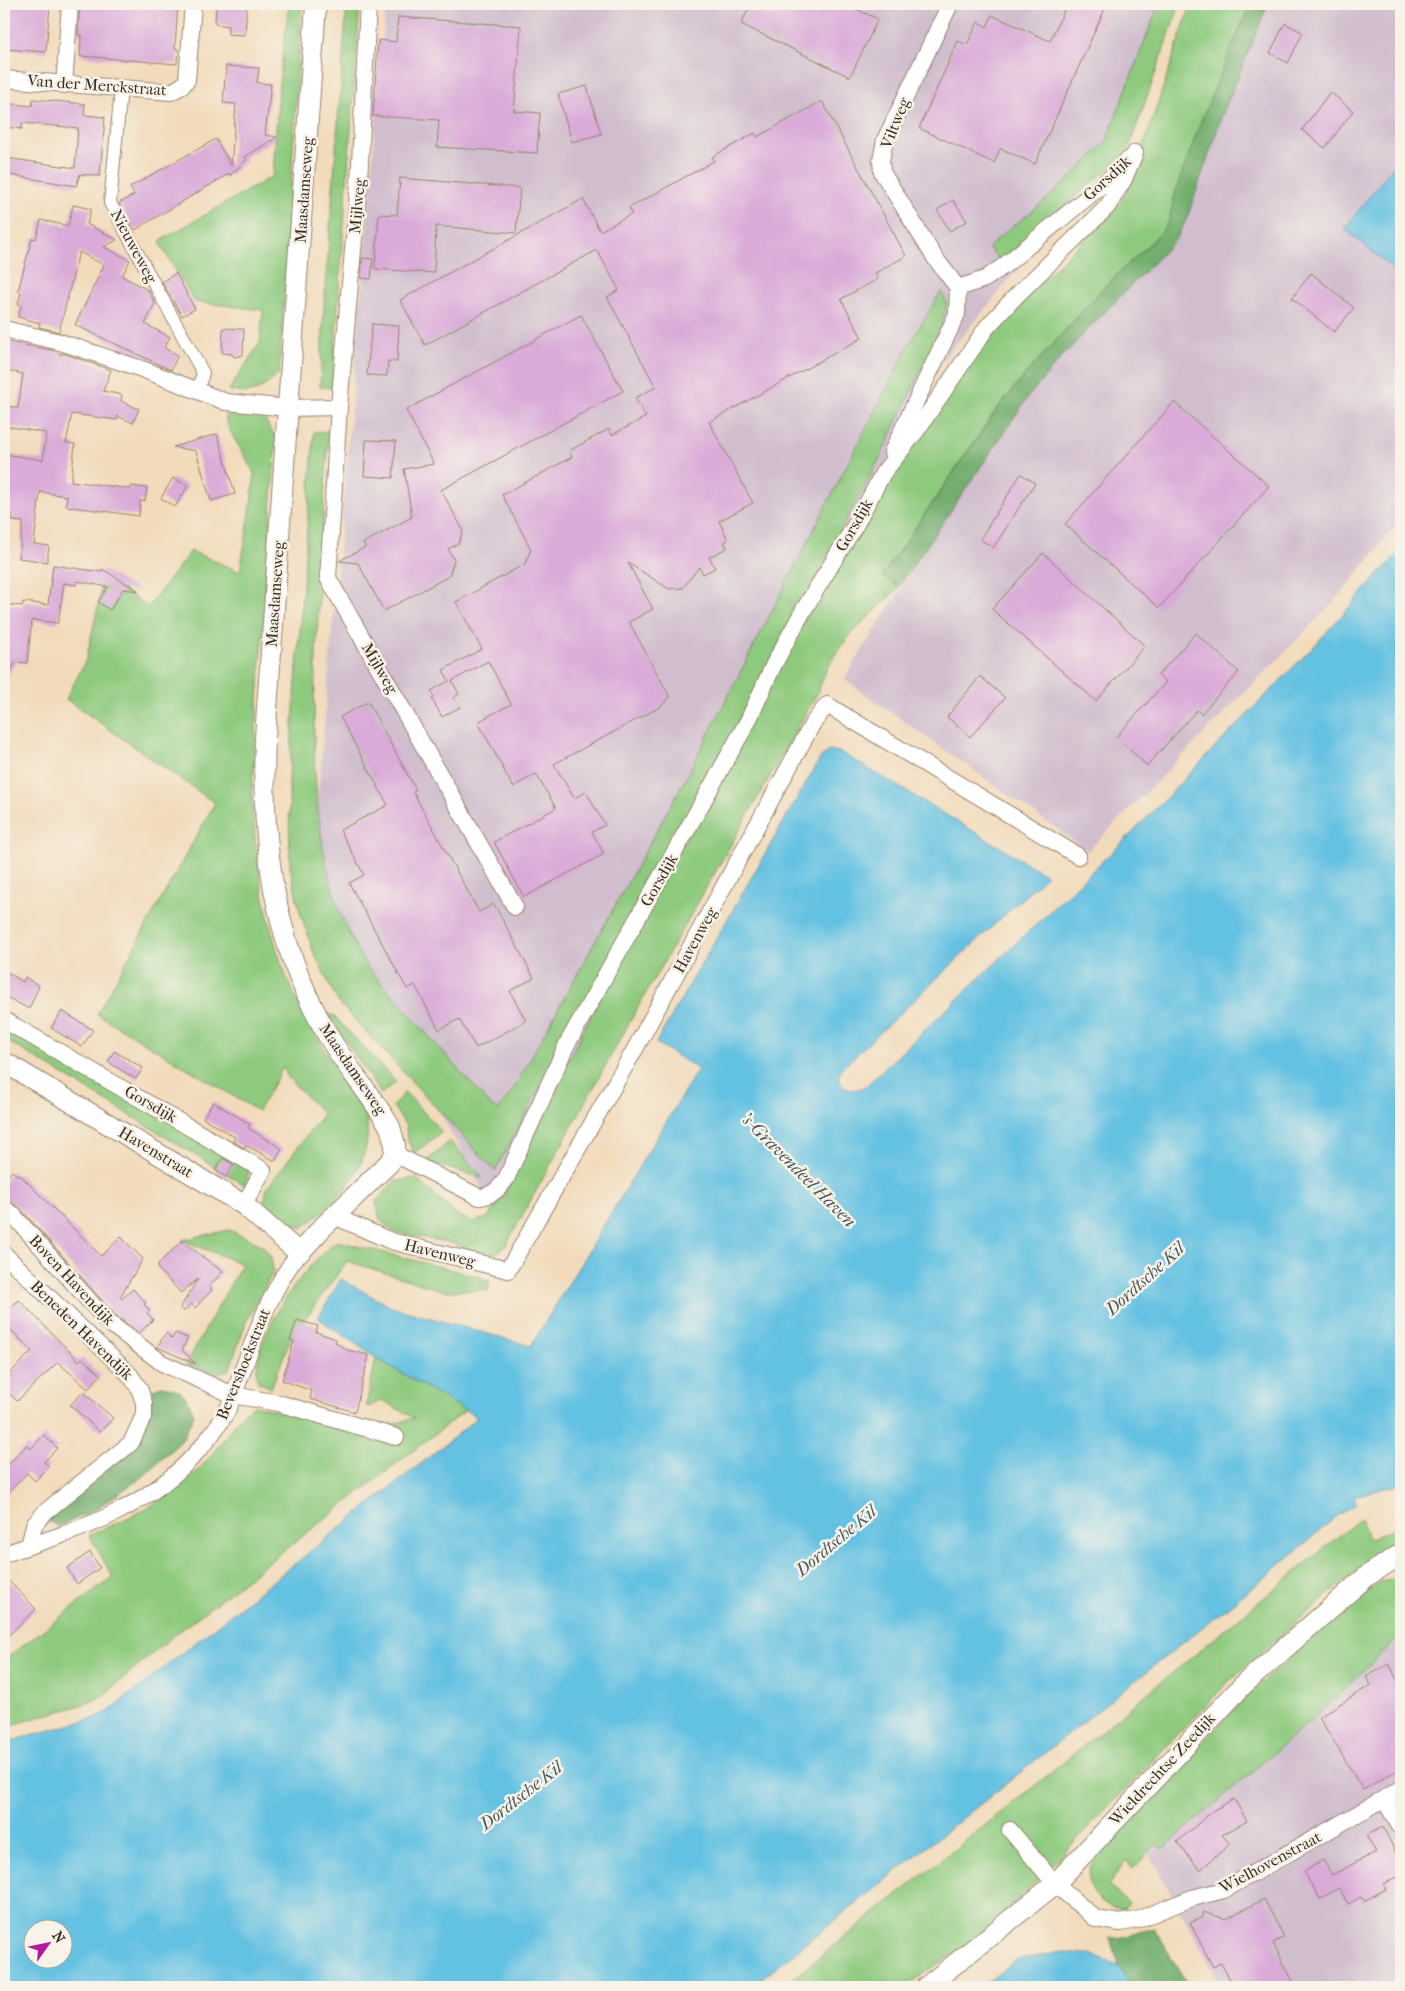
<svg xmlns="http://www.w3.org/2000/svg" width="1405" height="1991" font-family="'IM FELL French Canon',serif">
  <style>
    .industrial { fill: #d0bdcd }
    .green { fill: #8eca7e; stroke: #647a4e }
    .forest { fill: #72ae6d; stroke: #566c46 }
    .water { fill: #64c1e2; stroke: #507680; fill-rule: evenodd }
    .building { fill: #daabd8 }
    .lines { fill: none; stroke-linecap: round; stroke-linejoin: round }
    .pedestrian-casing { stroke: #96826c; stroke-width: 14 }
    .minor-casing { stroke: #96826c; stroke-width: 18 }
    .tertiary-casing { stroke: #96826c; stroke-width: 22 }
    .pedestrian { stroke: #fff; stroke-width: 12 }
    .minor { stroke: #fff; stroke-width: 16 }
    .tertiary { stroke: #fff; stroke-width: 20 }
    .labels { text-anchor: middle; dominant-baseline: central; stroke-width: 5; stroke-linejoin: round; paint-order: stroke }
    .street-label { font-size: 16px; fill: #3b2a1e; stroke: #f7f3e8 }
    .water-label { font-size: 18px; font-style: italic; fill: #475759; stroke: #f7f3e8 }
  </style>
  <rect width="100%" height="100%" fill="#f7f3e8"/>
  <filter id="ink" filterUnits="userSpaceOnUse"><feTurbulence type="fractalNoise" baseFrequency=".02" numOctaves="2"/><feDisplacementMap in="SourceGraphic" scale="10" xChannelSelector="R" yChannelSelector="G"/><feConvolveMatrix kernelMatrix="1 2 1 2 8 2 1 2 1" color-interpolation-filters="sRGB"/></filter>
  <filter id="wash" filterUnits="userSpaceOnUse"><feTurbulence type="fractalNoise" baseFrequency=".0096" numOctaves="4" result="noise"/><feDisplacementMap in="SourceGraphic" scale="20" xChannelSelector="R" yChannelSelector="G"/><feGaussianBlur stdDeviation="1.12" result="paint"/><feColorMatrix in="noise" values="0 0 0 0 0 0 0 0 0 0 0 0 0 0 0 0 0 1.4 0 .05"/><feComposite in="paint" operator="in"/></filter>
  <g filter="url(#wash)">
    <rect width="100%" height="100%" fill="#f2dbbb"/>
    <!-- industrial -->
    <path class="industrial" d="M386,4h780l-43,137 -181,220 -436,872 -195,-356z
      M1256,4h145v515l-64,80 -249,252 -244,-172 218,-345z
      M1401,1627v339l-3,2 3,6v13h-179l-74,-135z"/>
    <!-- green -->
    <path class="green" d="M289,4h13l-23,370c-16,15 -28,23 -50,16l31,-47 3,-33 -68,-8 -35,-58 1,-4 112,-64 6,-92z
      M347,4h13l-28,384 -12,-1 4,-80z
      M1159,4h21l-53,149 -127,108 -11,-13c12,-14 27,-24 41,-35 26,-22 53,-46 76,-71z
      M1191,4h59l-47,113 -27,73 -7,31 -7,11 -55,52 -82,91 -29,35 -114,166 17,11c-21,23 -47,42 -64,68 -8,11 -13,26 -18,39l-179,313 -132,238 -10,9h-13l-31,-11 -58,-11 -14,-12 -4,-19 19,-20 21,-3 38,35 18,9 15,-4 18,-23 32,-73 66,-130 271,-502 124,-165 122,-122 10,-17z
      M941,291l6,12 -6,24 -60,129 -386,715 -157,-169 -25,-51 -13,-39 -10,-45 -1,-88 25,-347 15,-1c-5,62 -8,124 -11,186 -6,112 -14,254 50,351l124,139 7,3 17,-25 172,-311 221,-429z
      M225,408l38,9 13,21 -24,352c2,72 16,160 52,224 12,21 24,41 37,61 8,11 21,25 24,38 13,49 -28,91 -64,115l-26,-13 -11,-12 3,-15 56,-74 -34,-35 -6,-12 -25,44 -161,-97 118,-211 -149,-104 20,-39 13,-58 3,-27 46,32 43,-56 49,21c2,-14 16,-90 14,-98 -7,-21 -31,-43 -29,-66z
      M327,1013l8,4 61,65 -15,12z
      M4,1018l245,152 -4,15 -241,-146z
      M405,1092l37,40 -28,21 -7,-14 -1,-13 -13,-20z
      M450,1141l33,37 -57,-16z
      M229,1230l33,15 9,12 2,15 -27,50 -17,48 -12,3 -31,-9 56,-100 -60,-24z
      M337,1241l143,36h-2l11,4v9l-45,1 -97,-30 -56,77 -20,50 -13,-6c-10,-40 47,-119 79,-141z
      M376,1358l90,52 -298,230 -67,57 -16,7 -81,23v-67l109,-83 -24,-42c32,-13 77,-34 103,-58 10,-11 21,-23 30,-35 10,-13 18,-29 33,-37l92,25 47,-6 20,-6 -32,-18 -13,7 -3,-1z
      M1361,1518l7,22 33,-15v18l-25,14 -38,29 -109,95 -182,190 -73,69 -70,47h-122l271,-216z
      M1401,1575v60l-86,82 -152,132 -6,-5 -24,25 -7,-9 -18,26 21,17 -5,6c-20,0 -40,-18 -34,-40 4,-16 33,-41 46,-55 35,-38 70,-76 106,-113 43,-43 92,-80 138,-119l11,-2z"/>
    <!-- forest -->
    <path class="forest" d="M1250,4h18l-46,112 -35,102 -10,20 -112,115 -37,44 -129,190 -17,-11 114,-165 29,-36 82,-91 55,-52 7,-11 7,-31 27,-74z
      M161,1386c23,3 25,9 33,29l-12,25 -38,36 -50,34 -35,17 -11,-6 7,-13 74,-59 18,-57z
      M1154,1928l35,59h-58l-13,-22 -8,-27h9z"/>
    <!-- water -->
    <path class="water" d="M1401,157v118l-57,-46z
      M1401,550v934l-47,12 2,8 -20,13 -68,58 -517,412h-747v-244l91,-25 13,-6 349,-277 20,-18 -101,-59 -58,-40 23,-39 50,28 140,39 167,-277 -42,-26 165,-286 9,-6 10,1 207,123 -205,193c-11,18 11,29 26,16l262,-249 185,-190zM32,1928h30v30h-30z
      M1064,1952l28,3 26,10 13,22h-150l35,-27z"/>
    <g id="blocks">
      <!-- building -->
      <path class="building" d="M4,4h46l-4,48 -42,-3z
        M80,4h98l-3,45h3l-1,15 -97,-8 1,-21h-3z
        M216,4h31l-2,31 -17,-1v-8l-13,-2z
        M751,4h94l33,15 -28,58 -109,-53z
        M1067,4h40l-72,160 -33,-15h-2l-6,14 -75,-35 39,-87 9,4 11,-23 9,5 5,-12 58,26z
        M398,17l123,9 -7,85 26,2 -3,40 -100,-6 2,-27 -66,-4 5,-76 18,2z
        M1285,23l18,10 -15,30 -18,-10z
        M226,66l33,2 -2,15 14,1 -6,51 12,2 -32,20 2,2 -17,17v-3l-95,57 -16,-27 15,-8 -4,-8 86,-48 15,27 5,-62 -13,-1z
        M587,86l14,48 -29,8 -14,-48z
        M1330,92l23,19 -28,37 -23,-18z
        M33,99l52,5 -1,11 21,2 -5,59 -20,-2 -4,12 -72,-12 2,-16 69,10 3,-40 -56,-5v6l-18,-2v-24l28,3z
        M822,101l84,155 -31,17 3,6 -37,20 21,39 -153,84 44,81 -34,18 9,19 -4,2 3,6 -18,9 6,11 -12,6 -4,-7 -16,21 -14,1 -41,-26 25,46 -24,13 41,75 -10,10 -106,57 20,34 12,-6 19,33 -13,7 12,22 -80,43 -30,-55 62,-34 -20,-34 -23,13 -35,-65 33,-18 -23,-43 -36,20 7,13 -6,4 7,9 -18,10 -10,-18 2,-1 -3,-7 18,-10 -6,-11 39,-21 -26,-47 69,-38 6,-15 -29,-54 70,-38 -3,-6 40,-22 3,6 34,-18 -11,-19 21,-11 -49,-90 12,-7 -22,-40 -172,95 -25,-45 183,-101 17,32 32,-17 -3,-6 85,-47 -2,-4 43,-24 2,4z
        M400,178l120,10 -4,45 -80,-7 -2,47 -59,-4 4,-55 18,1z
        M953,200l14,21 -17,10 -13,-21z
        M73,205l18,4 -4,15 30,16 -13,7 26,13 -8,16 26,14 7,13 -10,21 25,13 -6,11 14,7 -7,15 -96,-45 29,-60 -25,-13 -20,80 -20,-5 1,-4 -22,-6 3,-12 -3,-1 3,-12 -3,-1 14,-53 4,1 5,-19 27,6z
        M362,258l11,1 -2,20 -10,-1z
        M176,273l19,36 -13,7 -20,-34z
        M1311,273l43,35 -20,24 -42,-34z
        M581,315l42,76 -182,99 22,40 -4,13 -11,6 6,11 -5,16 -65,35 -26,-48 -19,-2 27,-14 -3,-4 49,-26 -8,-48 30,-5 -28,-54z
        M372,324l27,2 -2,36 -9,-1 -1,15 -20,-1z
        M223,328l21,1 -1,26 -9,2 -2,-3 -10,-1z
        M4,341l52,10 5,4 1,-2 49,17 -8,21 19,4 -1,6 18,8 -6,14 -15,-7 -1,4 -45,-6 -6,29 9,1 -4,37 60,8v-3l16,2 -2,13h-5l-1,15 -73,-10 1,-10 -27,-4 -6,52 15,2 -2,16 -28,-4 4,-36 -10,-1 -1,-7 -8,-1v-59l39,6 3,-27 -41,-7 3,-20 10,2 5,-34 -19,-4z
        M1174,402l95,84 -110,122 -94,-84z
        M217,434l18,60 -24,7 -15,-50 -23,-4z
        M366,440l30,1 -3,37 -29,-2z
        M1021,474l14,9 -42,65 -13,-9z
        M173,478l15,8 -13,21 -14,-9z
        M1043,553l102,93 -49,55 -104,-92z
        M53,565l48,7 1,-3 37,22 -16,-2 -13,21 -12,-8 10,-15 -31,-6 -1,4 -12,-2 -6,40 -26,-3 -5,43 -11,-1 -12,20v-78l18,2 1,-4 25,3z
        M1196,633l43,39 -38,42 -4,-4 -50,56 -31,-29 50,-55 -8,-7z
        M980,676l25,22 -35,39 -23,-20z
        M368,702l48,88 -3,2 66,120 15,-8 40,74 -24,13 16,30 -50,27 -17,-29 -20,11 -24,-45 -8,4 -58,-106 15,-8 -24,-45 48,-25 -48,-88z
        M4,970l19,12 2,-5 14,9 -10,23 -25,-13z
        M62,1011l31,19 -11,17 -31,-19z
        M114,1051l29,17 -7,11 -28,-17z
        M213,1102l37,22 -2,4 34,21 -7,12 -29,-16 -2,3 -11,-7 2,-4 -32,-19z
        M223,1158l11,7 -8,12 -11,-7z
        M12,1171l5,4 2,-1 82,82 20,-19 22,22 -23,38 2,2 11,-10 13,14 -2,2 6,6 -3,2 6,7 -14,13 -24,-18 -95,-107 -16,-10v-16z
        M182,1241l41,31 -14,14 3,4 -17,18 -3,-4 -8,7 -4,-3 18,-29 -17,14 -23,-24v-5z
        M19,1300l60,61 3,-3 19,17 -13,14 -30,-27 -41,39 -13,-13v-9l28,-28 -28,-28v-9z
        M297,1320l21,6 -2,6 20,7 -1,3 12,8 22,5 -14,57 -45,-13 2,-8 -30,-11 12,-39 -4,-1z
        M166,1333l6,6 3,-6 13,5 -6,12 14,14 -39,-17z
        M83,1392l30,26 -13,14 -30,-27z
        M44,1435l13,13 -13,14 5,5 -14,14 -8,-8 -23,24v-28l23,-24 4,4z
        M90,1552l10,16 -23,16 -10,-16z
        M4,1576l32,33 -32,31z
        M1389,1664l9,17 3,19v68l-38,22 -44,-73 52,-32 -5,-8z
        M1234,1799l13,22 -25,14 8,9 -30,26 -23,-28 37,-32z
        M1383,1827l18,36v12l-17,9 2,5 -22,12 -3,-4 -13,7 -9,-16 -19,11 -16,-27 19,-12 9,15 44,-23 -10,-17z
        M1264,1899l20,38 -11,6 23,44h-62l-13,-24 -8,4 -23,-44 11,-5 2,-6 23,7z"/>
    </g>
  </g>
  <g filter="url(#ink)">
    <use href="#blocks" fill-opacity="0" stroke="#96826c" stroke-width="1"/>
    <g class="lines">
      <!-- pedestrian casing -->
      <g class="pedestrian-casing">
        <path id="pedestrian" d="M121,89l-11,114 93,170 -6,19"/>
      </g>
      <!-- minor casing -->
      <g class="minor-casing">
        <path id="minor" d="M368,4l-9,179 -20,224 -11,171 187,329
          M950,4l-65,136 -4,21 1,11 53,86 23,30
          M4,79l167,13 11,-6 5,-6 6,-76
          M64,85l6,-81
          M4,329l56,13 82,27 84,33 63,6 50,-1
          M892,452l65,-138 1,-26 27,-9 20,-14 102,-84 21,-21
          M4,1020l259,150 -19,35
          M395,1154l84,43c13,-1 20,-8 27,-18l61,-135 181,-323 26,-57 29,-53 53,-87 27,-51 34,-43 70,-103 29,-31 91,-89 17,-28 11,-26
          M4,1208l9,7 95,107 54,41 71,32 45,8 118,34
          M334,1216l57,25 117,29 127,-221 178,-326 14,-18 251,151
          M4,1254l126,121 9,13 5,15v12l-13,28 -86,69 -11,13 -5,21
          M4,1554c75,-24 147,-45 199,-109 10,-12 21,-26 27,-41 21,-52 34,-106 69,-151
          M1384,1799l17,29
          M1010,1830l45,54 41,35 24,4 17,-3 55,-22 32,-8 177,-101"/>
      </g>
      <!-- tertiary casing -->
      <g class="tertiary-casing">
        <path id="tertiary" d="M4,1062l240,143 55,48 24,-26 67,-65 5,-8v-9l-5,-18c-19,-33 -45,-61 -64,-95 -53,-92 -65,-189 -61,-294l51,-734
          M926,1987l129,-103 189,-200 123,-108 34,-22"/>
      </g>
      <!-- pedestrian -->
      <use href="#pedestrian" class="pedestrian"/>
      <!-- minor -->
      <use href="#minor" class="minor"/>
      <!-- tertiary -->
      <use href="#tertiary" class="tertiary"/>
    </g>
  </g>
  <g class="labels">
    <!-- street labels -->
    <g class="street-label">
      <text transform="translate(97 85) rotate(4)">Van der Merckstraat</text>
      <text transform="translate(895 123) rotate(-68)">Viltweg</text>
      <text transform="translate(1107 178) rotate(-42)">Gorsdijk</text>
      <text transform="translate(304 190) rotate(-86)">Maasdamseweg</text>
      <text transform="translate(357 206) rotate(-85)">Mijlweg</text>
      <text transform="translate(134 246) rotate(62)">Nieuweweg</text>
      <text transform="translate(854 525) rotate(-60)">Gorsdijk</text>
      <text transform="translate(275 594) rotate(-86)">Maasdamseweg</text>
      <text transform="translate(380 668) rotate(60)">Mijlweg</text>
      <text transform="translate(659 880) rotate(-60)">Gorsdijk</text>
      <text transform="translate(695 940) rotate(-61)">Havenweg</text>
      <text transform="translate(353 1069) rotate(56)">Maasdamseweg</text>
      <text transform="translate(151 1104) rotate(30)">Gorsdijk</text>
      <text transform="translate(156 1152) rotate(31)">Havenstraat</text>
      <text transform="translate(440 1253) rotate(14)">Havenweg</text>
      <text transform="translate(72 1280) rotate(47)">Boven Havendijk</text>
      <text transform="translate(82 1330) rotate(44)">Beneden Havendijk</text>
      <text transform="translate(243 1364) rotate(-68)">Bevershoekstraat</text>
      <text transform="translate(1162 1769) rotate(-47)">Wieldrechtse Zeedijk</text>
      <text transform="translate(1270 1862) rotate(-28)">Wielhovenstraat</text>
    </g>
    <!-- water labels -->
    <g class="water-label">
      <text transform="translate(798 1170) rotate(45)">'s-Gravendeel Haven</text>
      <text transform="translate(1145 1279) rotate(-42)">Dordtsche Kil</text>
      <text transform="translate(836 1541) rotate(-40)">Dordtsche Kil</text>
      <text transform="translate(521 1796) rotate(-38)">Dordtsche Kil</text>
    </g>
  </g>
  <!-- margin -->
  <rect width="1405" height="1991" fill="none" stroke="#f7f3e8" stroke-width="20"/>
  <!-- north arrow -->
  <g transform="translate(48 1944) rotate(57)"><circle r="24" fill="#f7f3e8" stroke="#aca397"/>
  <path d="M0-4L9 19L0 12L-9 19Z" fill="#b5179e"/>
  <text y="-8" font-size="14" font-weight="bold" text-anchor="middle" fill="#3b2a1e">N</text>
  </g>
</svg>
